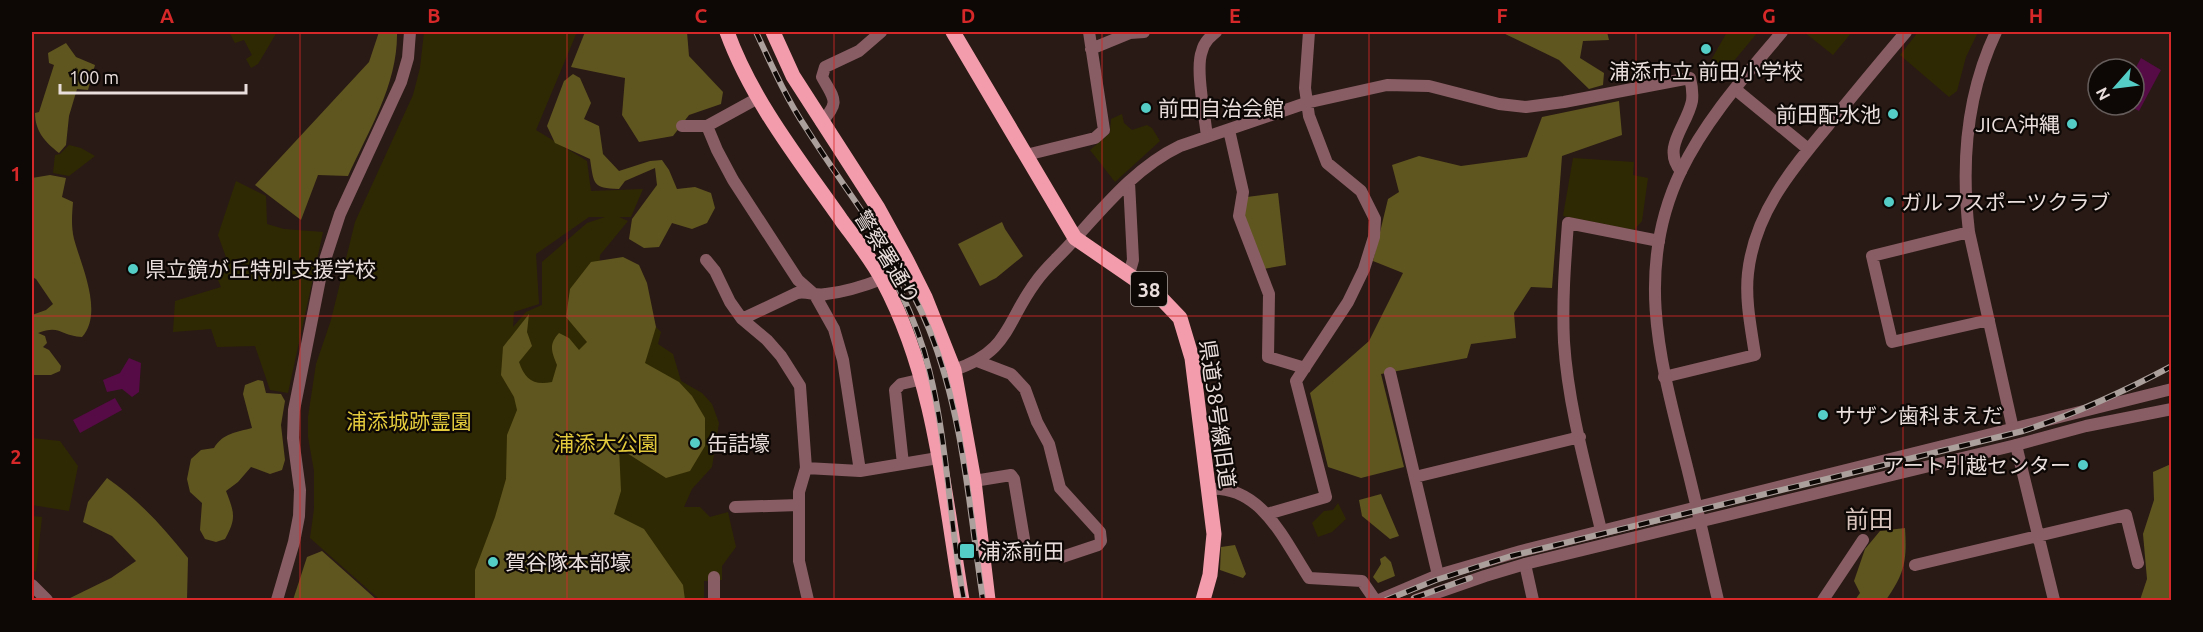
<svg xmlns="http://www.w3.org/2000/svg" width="2203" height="632" font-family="Ubuntu,'Noto Sans JP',sans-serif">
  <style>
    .green { fill: #2f2903; fill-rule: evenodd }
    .forest { fill: #5f561f }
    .water { fill: #560a46 }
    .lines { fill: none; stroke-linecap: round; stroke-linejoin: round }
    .minor { stroke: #885d64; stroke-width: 12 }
    .tertiary { stroke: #885d64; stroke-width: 12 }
    .primary { stroke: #f39cab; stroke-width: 15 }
    .rail-casing { stroke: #aca09c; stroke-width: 6 }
    .rail { stroke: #0d0705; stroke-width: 4; stroke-dasharray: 11; stroke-linecap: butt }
    .grid { fill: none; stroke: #d62828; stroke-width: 1.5; stroke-opacity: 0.55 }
    .poi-dot { fill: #54cdc7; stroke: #0d0705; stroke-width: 2 }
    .labels { text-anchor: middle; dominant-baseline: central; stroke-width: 4.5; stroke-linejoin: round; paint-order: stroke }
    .shield { fill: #0d0705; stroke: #a79e9b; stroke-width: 1.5 }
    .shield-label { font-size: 20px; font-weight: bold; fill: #e9dedb }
    .poi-label { font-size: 21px; fill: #e9dedb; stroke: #0d0705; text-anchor: start }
    .street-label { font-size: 21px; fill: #e9dedb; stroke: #0d0705 }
    .park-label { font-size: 21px; fill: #e2ca3c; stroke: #0d0705 }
    .quarter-label { font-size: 24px; fill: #d9c4bd; stroke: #0d0705 }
    .neatline { fill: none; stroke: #d62828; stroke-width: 2 }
    .grid-label { font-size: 20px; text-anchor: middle; font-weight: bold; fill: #d62828 }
  </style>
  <rect width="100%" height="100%" fill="#291a15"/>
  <!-- green -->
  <path class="green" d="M229,32h48l-19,32 -7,4 -5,-9 6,-4 -8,-15 -9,3z
    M424,32h153l-41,98 51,31 4,30 52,-2 -12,28h-12l9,4 -28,34 -1,15 62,62 -3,12 15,10 8,27 21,12 10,11 7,19 -7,44 -20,22 -8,18h16l10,10 18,-5 8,35 -14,19v14l-18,1v19h-324l-70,-62 4,-29v-38l-6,-34v-20l8,-53 15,-44 24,-98 58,-127 7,-27zM589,217h16l-18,6 -45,39v43l-16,7 -13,15 1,-15 25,-8 -3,-50z
    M1727,32h31l-25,30 -11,1 -11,10 -5,-4z
    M1804,32h48l-19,23z
    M1918,32h60l-12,25 -9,34 -8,6 -49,-42z
    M1122,114l2,9 8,7 15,-5 5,3 8,13 -45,41 -25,-32 20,-17 1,-14z
    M69,145l12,3 14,8 -26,20 -16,-3 2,-18 5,-1z
    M1573,158l61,4 -1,13 15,3 -6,43 -8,9 -71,-14z
    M236,181l30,15 1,28 17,5 39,3 -35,161 -18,-3 -15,-44 -38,1 -6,-18 -38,3 2,-31 46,-14 -9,-21 15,-6 -9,-25z
    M32,438l28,3 18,25 -9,45 -37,-6z
    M1338,503l8,16 -14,13 -14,5 -6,-14 12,-12 9,-1z
    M32,516l10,1 -6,55 -4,-2z"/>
  <!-- forest -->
  <path class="forest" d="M379,32h18c1,52 -28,98 -49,144l-30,-1 -17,45 -46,-35 114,-123z
    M585,32h50l4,2 48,-2 2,24 34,36 -2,12 -32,11 -16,21 -34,6 -17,-27 3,-37 -54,-11z
    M1501,32h106l2,8 -26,1 -3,17 24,15 -1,12 -14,4 -30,-29z
    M66,43l10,14 19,8 -7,25 -11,-1 -8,27 -3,29 -7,8c-14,-11 -24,-22 -24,-40l4,-1 15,-47 -5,-2 -1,-10z
    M573,74l7,4 11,25 -7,16 15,7 4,28 16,17 31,-10 12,-1 7,10 8,19 18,-2 16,6 4,15 -8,15 -15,6 -20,-6 -13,24 -15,1 -15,-9 3,-20 25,-34 -2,-17 -30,13 -6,8c-27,-1 -25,-5 -29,-30l-35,-16 -8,-17 17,-45z
    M1619,101l3,34 -60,21 -10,132 -21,-1 -17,26 2,25 -45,6 -4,14 -86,16 23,93 -43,11 -33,-11 -18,-74 59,-52 34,-68 -30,-12 15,-62 11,-7 -7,-27 27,-9 42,10 66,-9 15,-40z
    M50,175l16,3 -4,19 11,5c-1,13 -2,24 1,37 7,26 30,74 8,98 -21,-1 -22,-13 -44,-4l7,3 2,7 -4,4 6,3 12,16 -1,5 -9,4h-19v-60l14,-5 7,-6 -17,-25 -4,-2v-99z
    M1278,193l8,72 -23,4 -21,-55 5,-17z
    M1002,222l3,7 18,27 -27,22 -16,8 -22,-42z
    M623,257l16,8 8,18 9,44 -11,36 34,19 13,14 13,22v28l-15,25 -24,7 -47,-30 2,43 -7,23 30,15 39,56 2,15h-210v-30l20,-53 11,-38 1,-44 10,-25 -3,-13 -13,-22 2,-28 26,-33 -2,18 5,14 -13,16c6,17 14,24 33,20l5,-17c-5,-13 -9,-20 2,-32l10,5 10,12 8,-8 -21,-25 4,-28 21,-27z
    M258,380l5,1 3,12 15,1 4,7 -4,24 4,35 -3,10 -12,4 -19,-7 -13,15 -12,9c8,21 11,27 -1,48l-9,3 -11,-3 -5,-9 2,-27 -12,-11 -3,-13 4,-20 10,-9 13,-2c9,-15 23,-16 38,-20l-9,-34 2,-9z
    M2171,464l1,66 -3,1 3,15 -1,54h-31l7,-21 -4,-45 11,-34 -1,-28z
    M107,478c32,22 57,50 81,80l-1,42h-121l45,-22 25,-17 -24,-25 -29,-14 5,-20z
    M1381,494l18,42 -9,3 -28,-23 -3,-16z
    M1905,528c2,33 0,45 -19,72h-31l5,-7 -6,-12 11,-32 15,-18z
    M1235,545l11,29 -3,4 -23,-8 1,-23z
    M322,551l55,49h-84l14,-43z
    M1385,556l6,6 4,14 -17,7 -5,-6 8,-13 -1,-5z"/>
  <!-- water -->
  <path class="water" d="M2141,58l20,12 -22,41 -11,-6h6v-34z
    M129,358l12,5 -2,29 -7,5 -10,-8 -15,3 -4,-12 17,-7z
    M115,398l7,12 -42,23 -7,-13z"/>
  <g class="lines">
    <!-- minor -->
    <path class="minor" d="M1996,32c-30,63 -35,132 -27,200l44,197
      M1091,49l39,-16 14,-1
      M1735,89l73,60
      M821,122c20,-20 13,-23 1,-45l3,-10 34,-16 22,-19
      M682,126h25l51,-28
      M707,126l10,24 16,30 65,100 17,15 19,34 9,31 17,111
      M1229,130l14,62 -4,24 30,78 -1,63 37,11
      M1207,137c-2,-21 -12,-69 -5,-86 2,-9 8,-14 14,-19
      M1026,155l69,-17 9,-8 -15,-98
      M1129,182l4,78 -4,14
      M1969,232l-97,24 20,86 97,-22
      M706,260l9,11 15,31 12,17 25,21 14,16 19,30 6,82 -7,24v69l9,39
      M742,319l55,-26c10,-2 19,3 29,1 19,-2 38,-8 56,-15
      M977,361l34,13 14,15 12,33 12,22 11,44 40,44 1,9 -3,4 -36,12
      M954,370c56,-19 51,-46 81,-87 10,-15 25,-27 37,-41 32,-35 64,-75 108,-96l126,-43 81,-18 42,1 70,18 27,3 38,-5 126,-24c2,8 3,15 2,23 -5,25 -31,47 -11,70
      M1390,373l48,202
      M1664,377l91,-22c-4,-27 -10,-55 -7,-82 7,-64 49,-110 88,-157 23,-28 46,-56 70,-84
      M2016,445l38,155
      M903,464l-8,-74 6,-6 22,-5
      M806,468l54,3 78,-13
      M1415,477l165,-40
      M974,481l37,-6 3,4 10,60
      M1208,489c53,-5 76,51 101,89l53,3 13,19
      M735,507l64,-2
      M1267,514l59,-17 -30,-116 52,-79 16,-33 10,-32 1,-18 -14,-28 -34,-28 -18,-47 -4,-28 4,-56
      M1601,530c-15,-62 -33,-125 -37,-188 -2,-40 1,-79 4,-119l91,18
      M1525,564l8,36
      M1915,565l211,-50 12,48
      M714,577v23
      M1823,600l40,-60"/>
    <!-- tertiary -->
    <path class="tertiary" d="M32,585l15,15
      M277,600l17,-58 5,-26 1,-26 -7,-52 1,-28 28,-141 18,-55 61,-132 7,-24 2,-26
      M1379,600l59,-25 83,-24 651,-162
      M1416,600l69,-24 40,-12 491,-119 70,-19 86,-17
      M1718,600c-11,-47 -21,-94 -33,-141 -25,-99 -51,-190 -4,-288 25,-52 65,-96 101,-139"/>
    <!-- primary -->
    <path class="primary" d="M727,32c25,69 73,129 115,189 14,19 30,39 41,60 52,97 61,212 79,319
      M773,32l20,44 85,132 29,53 18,36 29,73 20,111 14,119
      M953,32l122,206 83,57 22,23 12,40 22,176 -4,41 -7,25"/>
    <!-- rail casing -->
    <g class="rail-casing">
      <path id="rail" d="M756,32c15,32 30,66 50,96 42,67 93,127 123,201 35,87 40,180 54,271
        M888,267c14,26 27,55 36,84 24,81 24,167 40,249
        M1414,598l56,-20
        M1386,600l50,-20 75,-24 512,-125c52,-17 100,-39 149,-65"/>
    </g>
    <!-- rail -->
    <use href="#rail" class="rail"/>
  </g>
  <!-- grid -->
  <path class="grid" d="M300,32v568M567,32v568M834,32v568M1102,32v568M1369,32v568M1636,32v568M1903,32v568M32,316h2140"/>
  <!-- markers -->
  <g class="poi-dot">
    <circle cx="1706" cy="49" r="6"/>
    <circle cx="1146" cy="108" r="6"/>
    <circle cx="1893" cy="114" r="6"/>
    <circle cx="2072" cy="124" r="6"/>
    <circle cx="1889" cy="202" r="6"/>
    <circle cx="133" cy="269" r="6"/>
    <circle cx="1823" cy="415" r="6"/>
    <circle cx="695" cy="443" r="6"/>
    <circle cx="2083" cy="465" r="6"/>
    <rect x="959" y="543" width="16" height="16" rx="3"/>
    <circle cx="493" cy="562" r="6"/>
  </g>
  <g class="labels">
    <!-- shield labels -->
    <rect class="shield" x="1131" y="272" width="36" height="34" rx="4.5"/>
    <g class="shield-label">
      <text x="1149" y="289">38</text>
    </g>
    <!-- poi labels -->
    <g class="poi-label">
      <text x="1706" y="71" text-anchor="middle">浦添市立 前田小学校</text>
      <text x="1158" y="108">前田自治会館</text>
      <text x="1881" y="114" text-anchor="end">前田配水池</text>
      <text x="2060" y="124" text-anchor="end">JICA沖縄</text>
      <text x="1901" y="202">ガルフスポーツクラブ</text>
      <text x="145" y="269">県立鏡が丘特別支援学校</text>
      <text x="1835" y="415">サザン歯科まえだ</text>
      <text x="707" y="443">缶詰壕</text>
      <text x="2071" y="465" text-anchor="end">アート引越センター</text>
      <text x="980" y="551">浦添前田</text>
      <text x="505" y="562">賀谷隊本部壕</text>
    </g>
    <!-- street labels -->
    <g class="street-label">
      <text transform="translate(888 257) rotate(59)">警察署通り</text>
      <text transform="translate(1218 414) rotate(82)">県道38号線旧道</text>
    </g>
    <!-- park labels -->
    <g class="park-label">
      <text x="409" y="421">浦添城跡霊園</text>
      <text x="606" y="443">浦添大公園</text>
    </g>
    <!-- quarter labels -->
    <g class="quarter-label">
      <text x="1869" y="519">前田</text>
    </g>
  </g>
  <!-- border -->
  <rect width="2203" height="632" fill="none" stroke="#0d0705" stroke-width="66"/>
  <!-- north arrow -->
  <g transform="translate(2116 87) rotate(242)"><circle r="28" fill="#0d0705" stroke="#655d5b" stroke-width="1.5"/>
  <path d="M0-4.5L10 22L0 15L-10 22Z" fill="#54cdc7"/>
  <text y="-9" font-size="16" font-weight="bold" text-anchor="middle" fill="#e9dedb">N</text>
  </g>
  <!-- scale -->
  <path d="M60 84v9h186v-9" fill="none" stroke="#e9dedb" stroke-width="3"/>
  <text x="69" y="84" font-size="18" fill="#e9dedb" stroke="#0d0705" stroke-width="4.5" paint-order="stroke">100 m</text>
  <rect x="33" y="33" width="2137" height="566" class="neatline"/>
  <g class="grid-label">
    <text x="167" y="23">A</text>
    <text x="434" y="23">B</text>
    <text x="701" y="23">C</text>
    <text x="968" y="23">D</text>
    <text x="1235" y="23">E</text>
    <text x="1502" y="23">F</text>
    <text x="1769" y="23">G</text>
    <text x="2036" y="23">H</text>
    <text x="16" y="181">1</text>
    <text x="16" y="464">2</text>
  </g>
</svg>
